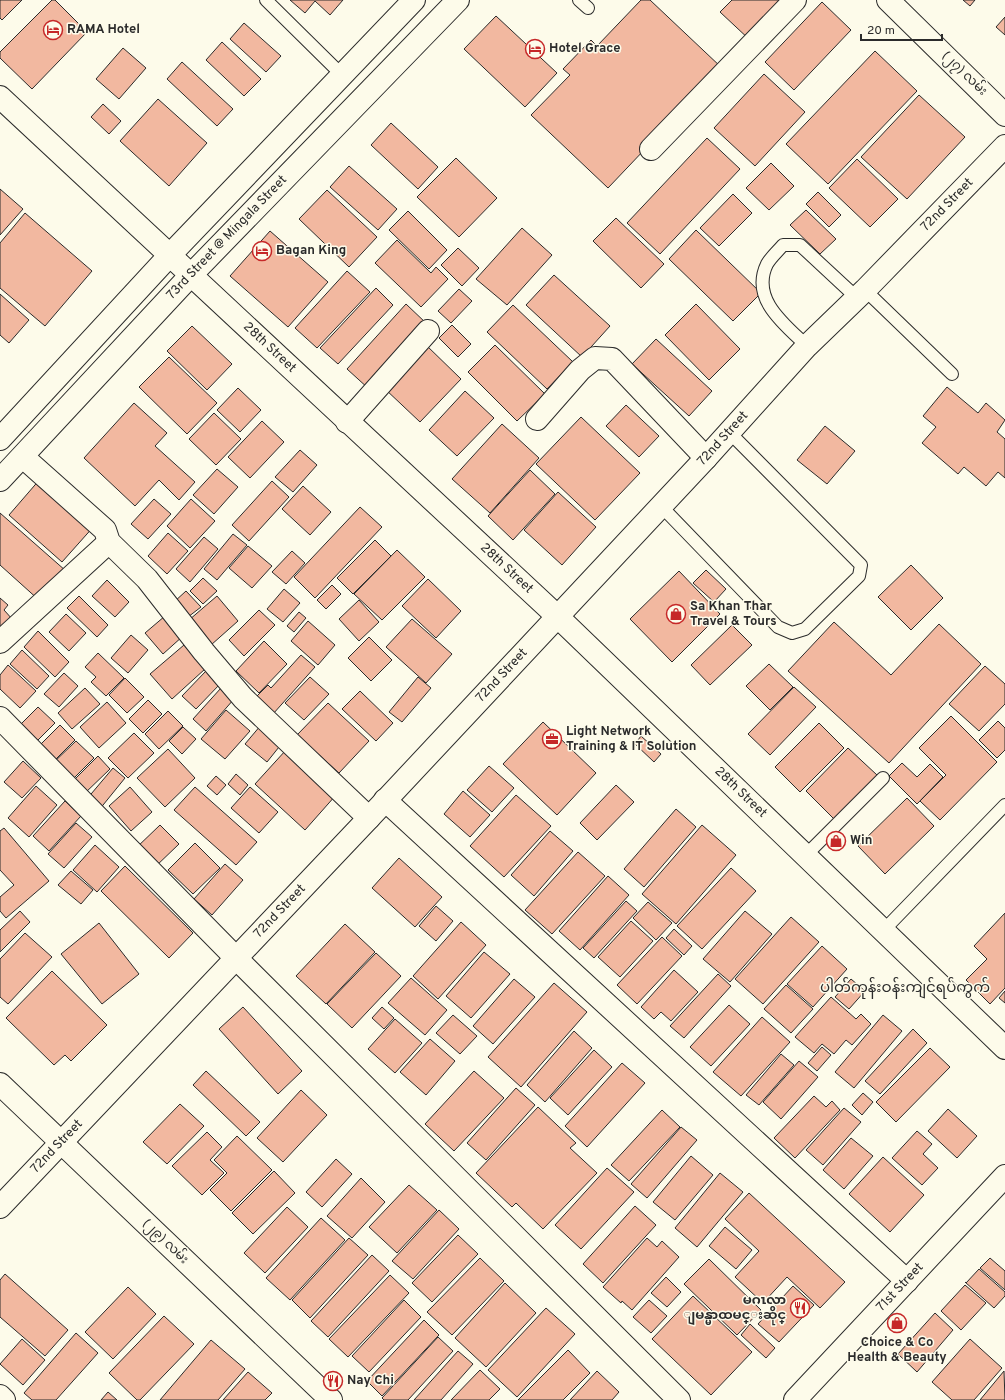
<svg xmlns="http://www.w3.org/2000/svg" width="1005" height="1400" font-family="Overpass,'Noto Sans Myanmar',sans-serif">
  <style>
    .building { fill: #f2b8a0; stroke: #2b2b2b }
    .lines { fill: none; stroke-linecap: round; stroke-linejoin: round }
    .lane-casing { stroke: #2b2b2b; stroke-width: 14 }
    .street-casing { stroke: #2b2b2b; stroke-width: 24 }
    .secondary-casing { stroke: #2b2b2b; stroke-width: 24 }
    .primary-casing { stroke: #2b2b2b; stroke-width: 24 }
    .lane { stroke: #fdfbea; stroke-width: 12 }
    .street { stroke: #fdfbea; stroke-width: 22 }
    .secondary { stroke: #fdfbea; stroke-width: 22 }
    .primary { stroke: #fdfbea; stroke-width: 22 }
    .labels { text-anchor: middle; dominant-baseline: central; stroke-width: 3; stroke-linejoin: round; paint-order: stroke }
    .poi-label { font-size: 13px; font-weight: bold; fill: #2b2b2b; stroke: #fdfbea; text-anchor: start }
    .street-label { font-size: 13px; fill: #2b2b2b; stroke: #fdfbea }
    .quarter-label { font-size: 15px; fill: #2b2b2b; stroke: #fdfbea }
  </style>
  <rect width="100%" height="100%" fill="#fdfbea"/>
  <!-- building -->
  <path class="building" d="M0,0h22l-20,20 -2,-2z
    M52,0h3l32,32 -55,57 -32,-31v-6z
    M290,0h53l-13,15 -15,-14 -10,12z
    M641,0h9l72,68 -114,120 -77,-73 39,-40 -7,-6 28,-29 6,6z
    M732,0h57l-38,41 -31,-29z
    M963,0h12l-5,6z
    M822,2l29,28 -57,60 -29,-28z
    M496,16l61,57 -32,34 -61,-58z
    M1005,17v18l-9,-8z
    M244,23l37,33 -15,16 -36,-33z
    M222,42l39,37 -17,17 -38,-36z
    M123,48l23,20 -27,31 -23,-20z
    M875,51l42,40 -89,93 -42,-40z
    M182,62l51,47 -16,17 -50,-47z
    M764,74l41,38 -50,54 -41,-38z
    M919,95l46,42 -58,62 -46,-42z
    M158,99l49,44 -38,43 -49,-45z
    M103,104l18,17 -12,13 -18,-17z
    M391,123l47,44 -20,22 -47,-44z
    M707,138l33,31 -80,85 -33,-31z
    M456,158l41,40 -38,39 -42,-40z
    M857,159l41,40 -28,28 -41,-39z
    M771,163l23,23 -25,24 -23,-22z
    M349,166l48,43 -19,21 -48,-43z
    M0,189l23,20 -23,26z
    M327,190l50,47 -28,30 -50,-48z
    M818,192l23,23 -12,12 -23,-23z
    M733,194l19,19 -33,33 -19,-18z
    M806,210l30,29 -16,15 -30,-29z
    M408,211l39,39 -18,19 -40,-39z
    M25,213l67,58 -47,55 -45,-38v-45z
    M616,218l48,46 -23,24 -48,-47z
    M522,228l30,27 -45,50 -31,-26z
    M696,230l65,63 -28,28 -64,-62z
    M270,231l58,51 -40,45 -58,-51z
    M397,240l34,33 5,-6 12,12 -27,28 -46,-44z
    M458,248l21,20 -17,18 -21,-21z
    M347,271l23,21 -53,56 -22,-20z
    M554,275l56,51 -28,31 -56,-52z
    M376,288l17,17 -55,59 -18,-16z
    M459,289l13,12 -21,22 -13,-12z
    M0,294l29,26 -20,23 -9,-8z
    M406,304l21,20 -58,65 -22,-20z
    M696,304l44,45 -31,31 -44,-45z
    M513,305l60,57 -26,27 -60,-57z
    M452,325l19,19 -13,13 -19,-19z
    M192,326l40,38 -25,26 -40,-39z
    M656,339l56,52 -23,25 -57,-52z
    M425,344l36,35 -41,43 -36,-34z
    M495,345l50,49 -28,27 -49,-49z
    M169,357l48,46 -30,31 -48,-47z
    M947,387l31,26 8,-10 19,17 -8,12 8,7v39l-7,-6 -12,14 -22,-19 -6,7 -36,-31 14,-16 -13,-11z
    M238,388l23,22 -21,22 -23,-22z
    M465,391l29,27 -37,38 -28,-26z
    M134,403l33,30 -12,13 40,36 -16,18 -20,-20 -24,26 -51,-48z
    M626,405l33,31 -20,21 -33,-31z
    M214,413l27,26 -25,26 -27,-26z
    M581,417l59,56 -45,47 -59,-56z
    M262,421l22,21 -34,36 -22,-21z
    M502,424l37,34 -49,55 -38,-34z
    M825,426l30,25 -28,33 -30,-24z
    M300,450l17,15 -24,27 -18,-15z
    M217,469l21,18 -24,27 -21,-19z
    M530,470l25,24 -42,46 -25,-24z
    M41,478l54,47 -33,37 -53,-47z
    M272,481l17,16 -40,44 -17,-16z
    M303,486l28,26 -21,23 -28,-26z
    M558,492l38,35 -34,38 -38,-35z
    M154,499l17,15 -23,25 -17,-15z
    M191,499l24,22 -25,27 -23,-22z
    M360,507l22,20 -67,71 -21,-21z
    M0,513l66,58 -26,30 -40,-36z
    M168,533l20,18 -21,23 -19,-18z
    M233,534l14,11 -30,35 -13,-11z
    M204,537l14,12 -28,33 -14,-13z
    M375,540l16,16 -38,38 -16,-16z
    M248,546l24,20 -20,22 -23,-20z
    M397,550l28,27 -43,43 -28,-26z
    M292,551l13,12 -19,21 -14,-12z
    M911,565l32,33 -32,32 -33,-33z
    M706,570l20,19 -12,13 -21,-19z
    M679,571l41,43 -48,48 -42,-43z
    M203,578l14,13 -14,13 -13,-13z
    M428,579l33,32 -25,27 -34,-32z
    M107,580l22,22 -14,15 -23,-21z
    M332,585l9,9 -15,15 -9,-9z
    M284,589l16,14 -17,19 -16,-13z
    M186,591l15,16 -13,10 -14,-15z
    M79,596l29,29 -11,12 -30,-29z
    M217,596l21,25 -27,24 -22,-25z
    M0,598l8,7 -4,5 9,10 -13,14z
    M359,600l20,22 -20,19 -20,-22z
    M259,610l16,15 -31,31 -15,-16z
    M299,612l7,6 -12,14 -7,-6z
    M66,614l20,19 -17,18 -20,-19z
    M165,616l18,20 -20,18 -18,-21z
    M412,619l40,35 -26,29 -40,-36z
    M308,621l27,24 -17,20 -27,-24z
    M834,622l57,53 48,-51 42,40 -92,99 -101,-92z
    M732,625l20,20 -42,40 -19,-20z
    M38,631l31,31 -14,15 -31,-30z
    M131,635l17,15 -20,23 -17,-15z
    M369,637l23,23 -21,21 -23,-23z
    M264,641l23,23 -28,29 -23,-22z
    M184,645l21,24 -33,30 -22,-25z
    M22,650l27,26 -12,13 -27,-25z
    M98,653l26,25 -18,18 -15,-14 5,-5 -11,-10z
    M301,655l14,12 -42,47 -18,-16 13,-13 3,3z
    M769,664l24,23 -23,23 -24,-24z
    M8,665l28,26 -16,17 -20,-19v-14z
    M985,666l20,18v20l-26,27 -30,-27z
    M206,671l14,13 -24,25 -14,-13z
    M64,673l14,13 -19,21 -15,-13z
    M310,677l19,17 -25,26 -19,-17z
    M418,677l13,11 -29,34 -13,-10z
    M125,678l19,19 -17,16 -18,-18z
    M794,687l22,20 -46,48 -22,-21z
    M85,688l15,16 -28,25 -14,-16z
    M221,688l13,11 -28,32 -13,-12z
    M360,691l33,32 -17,18 -34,-32z
    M148,700l14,14 -19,19 -14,-14z
    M107,702l19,21 -27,25 -19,-21z
    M328,703l41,38 -30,32 -42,-38z
    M38,707l17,16 -19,19 -17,-16z
    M226,710l24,21 -25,28 -24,-20z
    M168,711l15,15 -24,23 -14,-15z
    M951,716l46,46 -57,58 -20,-19 26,-26 -27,-27z
    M998,721l7,7v22l-8,8 -18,-18z
    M543,722l53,51 -39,42 -54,-51z
    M819,723l25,25 -44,44 -25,-25z
    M60,725l15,15 -23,23 -15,-15z
    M261,725l22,17 -16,20 -22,-18z
    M183,727l13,12 -14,15 -13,-13z
    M134,733l20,20 -26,25 -20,-20z
    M641,736l20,18 -7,8 -19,-18z
    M76,741l18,17 -24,24 -18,-18z
    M848,748l29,27 -43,44 -28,-28z
    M168,749l27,29 -30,29 -28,-29z
    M286,750l50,45 -31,35 -50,-46z
    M98,756l12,13 -27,26 -12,-12z
    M23,761l18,17 -19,20 -18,-16z
    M902,763l15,14 13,-13 13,13 -26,27 -28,-28z
    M489,766l25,22 -22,24 -25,-22z
    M113,768l12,10 -26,32 -13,-10z
    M236,774l12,11 -8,10 -12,-11z
    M216,776l10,9 -9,10 -10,-9z
    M616,785l18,17 -37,38 -17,-17z
    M36,786l21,19 -28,32 -21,-19z
    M130,787l22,25 -21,19 -22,-25z
    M195,787l62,55 -21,23 -62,-55z
    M250,787l28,25 -19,21 -28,-25z
    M463,791l27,24 -20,22 -26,-23z
    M516,795l35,31 -47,51 -34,-31z
    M907,798l27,28 -49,48 -27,-28z
    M65,801l16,15 -32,35 -16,-15z
    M676,809l20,18 -52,60 -20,-18z
    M76,823l16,14 -28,31 -16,-14z
    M160,825l19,19 -25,24 -19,-19z
    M702,825l34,30 -60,69 -34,-30z
    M4,828l45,53 -43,37 -6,-7v-14l14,-12 -14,-15v-39z
    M550,831l23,20 -39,45 -23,-21z
    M195,843l25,25 -27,26 -25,-24z
    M95,845l24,22 -22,25 -24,-22z
    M578,852l27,24 -53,58 -27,-24z
    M399,858l43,39 -27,30 -43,-39z
    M225,864l18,16 -31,35 -18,-16z
    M125,866l68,67 -24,25 -68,-67z
    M731,868l25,23 -54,58 -25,-23z
    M71,871l22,19 -12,14 -23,-19z
    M608,876l21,19 -49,55 -21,-19z
    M626,901l11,10 -43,47 -11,-10z
    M648,902l24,21 -16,17 -23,-22z
    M436,906l17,15 -17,20 -17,-15z
    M20,911l10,11 -30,30v-22z
    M745,911l27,23 -42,48 -27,-23z
    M1005,913v75l-15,16 -24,-24 21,-21 -13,-13z
    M791,917l28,25 -56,62 -28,-25z
    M631,921l22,20 -33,36 -22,-20z
    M461,922l25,23 -48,54 -25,-23z
    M99,923l40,51 -37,30 -41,-50z
    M345,924l30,28 -49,52 -30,-28z
    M674,929l18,17 -8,9 -18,-17z
    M25,933l27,24 -44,47 -8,-7v-38z
    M662,937l20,19 -45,48 -20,-19z
    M822,946l25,23 -34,38 -26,-23z
    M484,952l26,22 -39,44 -25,-22z
    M376,953l25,23 -49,52 -25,-24z
    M674,970l24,22 -27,29 -10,-9 -7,7 -13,-12z
    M52,971l55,54 -36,36 -6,-6 -11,10 -48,-47z
    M718,974l13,12 -47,52 -14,-12z
    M411,978l36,32 -22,25 -37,-32z
    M514,979l21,18 -42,47 -20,-18z
    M851,979l14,12 -16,18 -14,-12z
    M554,983l33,29 -66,75 -33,-30z
    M786,985l27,24 -22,24 -27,-24z
    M1005,991v12l-6,-5z
    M831,997l25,22 5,-5 10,10 -19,21 -6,-5 -12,14 -12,-10 -8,9 -19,-16z
    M729,1005l21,19 -39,42 -21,-19z
    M243,1007l59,64 -24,23 -59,-65z
    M382,1007l12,11 -10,11 -12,-11z
    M453,1015l24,21 -17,18 -24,-21z
    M883,1015l19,16 -48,57 -19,-16z
    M762,1017l28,25 -49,54 -28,-24z
    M395,1019l27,24 -27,30 -27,-24z
    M913,1029l14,14 -47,51 -15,-13z
    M574,1031l18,17 -47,54 -18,-17z
    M430,1039l25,22 -29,34 -26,-23z
    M822,1047l9,8 -14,16 -9,-8z
    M930,1048l20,19 -54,55 -20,-20z
    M594,1050l18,17 -44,48 -18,-17z
    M781,1054l13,11 -35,40 -13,-10z
    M799,1061l19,16 -37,42 -18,-17z
    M622,1063l23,20 -58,64 -22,-21z
    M206,1071l54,51 -14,14 -53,-51z
    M474,1071l30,27 -50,53 -29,-27z
    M516,1088l19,17 -49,55 -19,-17z
    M301,1090l26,25 -44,47 -26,-24z
    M863,1093l10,9 -11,13 -10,-10z
    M814,1096l12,11 6,-6 8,9 -45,48 -21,-20z
    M180,1104l24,22 -37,38 -24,-22z
    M538,1107l38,36 -6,5 27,25 -54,56 -27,-26 -4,4 -36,-34z
    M844,1108l17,14 -38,43 -17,-15z
    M948,1109l29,27 -20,22 -29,-27z
    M662,1110l18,17 -51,54 -18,-16z
    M681,1127l16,13 -50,58 -16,-14z
    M917,1131l15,13 -9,10 15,14 -16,17 -30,-27z
    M207,1132l15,15 -12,13 14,13 -22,22 -30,-29z
    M237,1136l35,34 -41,41 -21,-21 17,-17 -13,-13z
    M851,1138l22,18 -29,33 -21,-19z
    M691,1156l22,19 -38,45 -22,-18z
    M883,1157l41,38 -34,37 -41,-38z
    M336,1159l16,15 -30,33 -16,-15z
    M607,1168l27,24 -53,57 -26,-24z
    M274,1171l21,22 -42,41 -21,-21z
    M720,1173l23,19 -46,55 -22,-19z
    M361,1178l24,24 -33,36 -25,-22z
    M409,1185l28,25 -40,43 -28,-26z
    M749,1193l96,89 -25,26 -33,-31 -24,26 -28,-26 24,-26 -34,-32z
    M635,1206l21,19 -53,58 -20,-19z
    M287,1207l21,20 -43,46 -21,-20z
    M439,1210l20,19 -46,50 -21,-18z
    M321,1218l24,22 -55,60 -24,-22z
    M725,1227l27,23 -16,19 -27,-23z
    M458,1235l20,19 -46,48 -20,-19z
    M349,1238l19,17 -58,63 -18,-18z
    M647,1238l10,9 5,-6 17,16 -47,53 -10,-9 -1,2 -18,-16z
    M372,1255l17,16 -61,66 -17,-16z
    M480,1258l24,23 -52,54 -25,-23z
    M990,1258l15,13v19l-25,-22z
    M709,1259l52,51 -24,25 -53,-51z
    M979,1269l26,23v4l-11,12 -29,-26 1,1z
    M5,1274l63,56 -23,26 -45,-39v-37z
    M390,1275l19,18 -61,64 -19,-18z
    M666,1277l15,15 -14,15 -16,-14z
    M505,1283l31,30 -50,54 -31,-29z
    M965,1285l21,18 -25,27 -20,-19z
    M793,1286l21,19 -35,37 -21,-18z
    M128,1287l28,27 -43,45 -28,-27z
    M693,1296l59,56 -41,43 -59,-56z
    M404,1300l17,17 -52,55 -17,-16z
    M649,1300l18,16 -16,17 -18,-16z
    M546,1308l29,26 -58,63 -29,-27z
    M935,1313l18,17 -36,42 -19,-18z
    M164,1316l30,28 -54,56h-3l-28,-27z
    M424,1320l15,15 -57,61 -15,-15z
    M750,1324l25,24 -9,10 -25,-23z
    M76,1333l22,20 -42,47h-24l-8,-7z
    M438,1337l15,14 -45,49h-24l-2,-2z
    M22,1339l23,21 -22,25 -23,-21z
    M970,1339l32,29 -28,32h-22l-20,-18z
    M211,1340l34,29 -27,31h-58z
    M568,1350l22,23 -27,27h-45z
    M458,1351l15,13 -32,36h-27z
    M480,1370l20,19 -11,11h-38z
    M597,1371l22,21 -7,8h-42z
    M1004,1371l1,29h-25z
    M248,1372l24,21 -7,7h-42z
    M108,1392l9,8h-16z"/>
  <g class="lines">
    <!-- lane casing -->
    <g class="lane-casing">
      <path id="lane" d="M266,0l77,76
        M579,0l9,8
        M865,290l87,84
        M807,346c-22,-21 -57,-47 -40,-82 4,-7 11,-13 16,-19h17l56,52
        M660,505l118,122 14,6 13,-4 54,-53 2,-11 -132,-133
        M805,856l78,-78
        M882,932l123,-127"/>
    </g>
    <!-- street casing -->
    <g class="street-casing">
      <g id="street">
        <path d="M888,0l117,115"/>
        <path id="s1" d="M0,97l557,519 448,432"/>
        <path d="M651,149l144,-149"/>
        <path d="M537,419l43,-49 15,-12 17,1 94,99"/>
        <path d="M347,422l81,-91"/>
        <path d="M23,457l82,73 4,12 38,37 57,73 39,46 126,120"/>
        <path d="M0,642l109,-100"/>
        <path d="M0,718l236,240 443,442"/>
        <path d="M385,800l522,481"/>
        <path d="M0,1084l331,316"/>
        <path id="s2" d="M0,1207l369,-389 337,-360 101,-112 58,-56 140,-144"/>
        <path d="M0,1396l4,4"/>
      </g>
    </g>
    <!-- secondary casing -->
    <g class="secondary-casing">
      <g id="secondary">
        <path id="s3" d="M795,1400l210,-224"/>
      </g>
    </g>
    <!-- primary casing -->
    <g class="primary-casing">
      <g id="primary">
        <path d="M0,439l169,-183 245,-256"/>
        <path id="s4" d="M0,480l190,-204 268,-276"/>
      </g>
    </g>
    <!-- lane -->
    <use href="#lane" class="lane"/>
    <!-- street -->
    <use href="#street" class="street"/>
    <!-- secondary -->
    <use href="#secondary" class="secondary"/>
    <!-- primary -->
    <use href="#primary" class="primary"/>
  </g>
  <!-- icons -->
  <defs>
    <g id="hotel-ring" transform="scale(1)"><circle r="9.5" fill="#fdfbea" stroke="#c62828" stroke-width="1.5"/><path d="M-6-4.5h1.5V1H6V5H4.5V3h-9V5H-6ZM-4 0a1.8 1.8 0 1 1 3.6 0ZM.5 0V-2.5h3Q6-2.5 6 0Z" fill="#c62828"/></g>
    <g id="shop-ring" transform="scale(1)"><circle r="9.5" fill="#fdfbea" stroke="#c62828" stroke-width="1.5"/><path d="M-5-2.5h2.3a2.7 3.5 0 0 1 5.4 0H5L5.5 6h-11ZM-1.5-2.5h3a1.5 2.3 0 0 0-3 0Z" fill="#c62828"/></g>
    <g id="office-ring" transform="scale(1)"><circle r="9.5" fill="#fdfbea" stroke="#c62828" stroke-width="1.5"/><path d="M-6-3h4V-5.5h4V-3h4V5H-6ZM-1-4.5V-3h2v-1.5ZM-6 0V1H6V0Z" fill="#c62828"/></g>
    <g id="restaurant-ring" transform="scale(1)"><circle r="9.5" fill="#fdfbea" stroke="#c62828" stroke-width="1.5"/><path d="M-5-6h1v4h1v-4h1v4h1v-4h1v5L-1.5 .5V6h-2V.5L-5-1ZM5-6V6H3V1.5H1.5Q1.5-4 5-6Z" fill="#c62828"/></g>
  </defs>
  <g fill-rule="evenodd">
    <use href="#hotel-ring" x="53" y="30"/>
    <use href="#hotel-ring" x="535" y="49"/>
    <use href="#hotel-ring" x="262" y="251"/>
    <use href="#shop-ring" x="676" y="614"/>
    <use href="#office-ring" x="552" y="739"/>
    <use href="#shop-ring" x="836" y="841"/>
    <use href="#restaurant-ring" x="800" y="1308"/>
    <use href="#shop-ring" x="897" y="1323"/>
    <use href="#restaurant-ring" x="333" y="1381"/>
  </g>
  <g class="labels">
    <!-- poi labels -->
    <g class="poi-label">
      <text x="67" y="30">RAMA Hotel</text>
      <text x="549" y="49">Hotel Grace</text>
      <text x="276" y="251">Bagan King</text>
      <text x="690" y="607">Sa Khan Thar<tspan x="690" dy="15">Travel &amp; Tours</tspan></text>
      <text x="566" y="732">Light Network<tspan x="566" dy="15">Training &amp; IT Solution</tspan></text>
      <text x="850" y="841">Win</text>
      <text x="786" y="1301" text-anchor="end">မဂၤလာ<tspan x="786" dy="15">ျမန္မာထမင္းဆိုင္</tspan></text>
      <text x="897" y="1343" text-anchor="middle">Choice &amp; Co<tspan x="897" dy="15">Health &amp; Beauty</tspan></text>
      <text x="347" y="1381">Nay Chi</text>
    </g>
    <!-- street labels -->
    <g class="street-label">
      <text transform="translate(964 74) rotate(44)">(၂၇) လမ်း</text>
      <text stroke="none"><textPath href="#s2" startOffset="1379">72nd Street</textPath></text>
      <text stroke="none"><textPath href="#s4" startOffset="332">73rd Street @ Mingala Street</textPath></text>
      <text stroke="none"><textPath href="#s1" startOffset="368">28th Street</textPath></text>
      <text stroke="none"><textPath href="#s2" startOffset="1055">72nd Street</textPath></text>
      <text stroke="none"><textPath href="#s1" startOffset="692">28th Street</textPath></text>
      <text stroke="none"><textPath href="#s2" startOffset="731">72nd Street</textPath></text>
      <text stroke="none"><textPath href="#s1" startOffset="1016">28th Street</textPath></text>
      <text stroke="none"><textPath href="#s2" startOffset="407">72nd Street</textPath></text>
      <text stroke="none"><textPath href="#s2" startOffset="83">72nd Street</textPath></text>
      <text transform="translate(165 1242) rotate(44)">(၂၉) လမ်း</text>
      <text stroke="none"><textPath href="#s3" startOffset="154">71st Street</textPath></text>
    </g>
    <!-- quarter labels -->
    <g class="quarter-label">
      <text x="905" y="988">ပါတ်ကုန်းဝန်းကျင်ရပ်ကွက်</text>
    </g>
  </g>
  <!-- scale -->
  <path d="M861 34v6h81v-6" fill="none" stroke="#2b2b2b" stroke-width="2"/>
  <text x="867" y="34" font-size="12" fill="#2b2b2b" stroke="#fdfbea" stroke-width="3" paint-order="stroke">20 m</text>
</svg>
